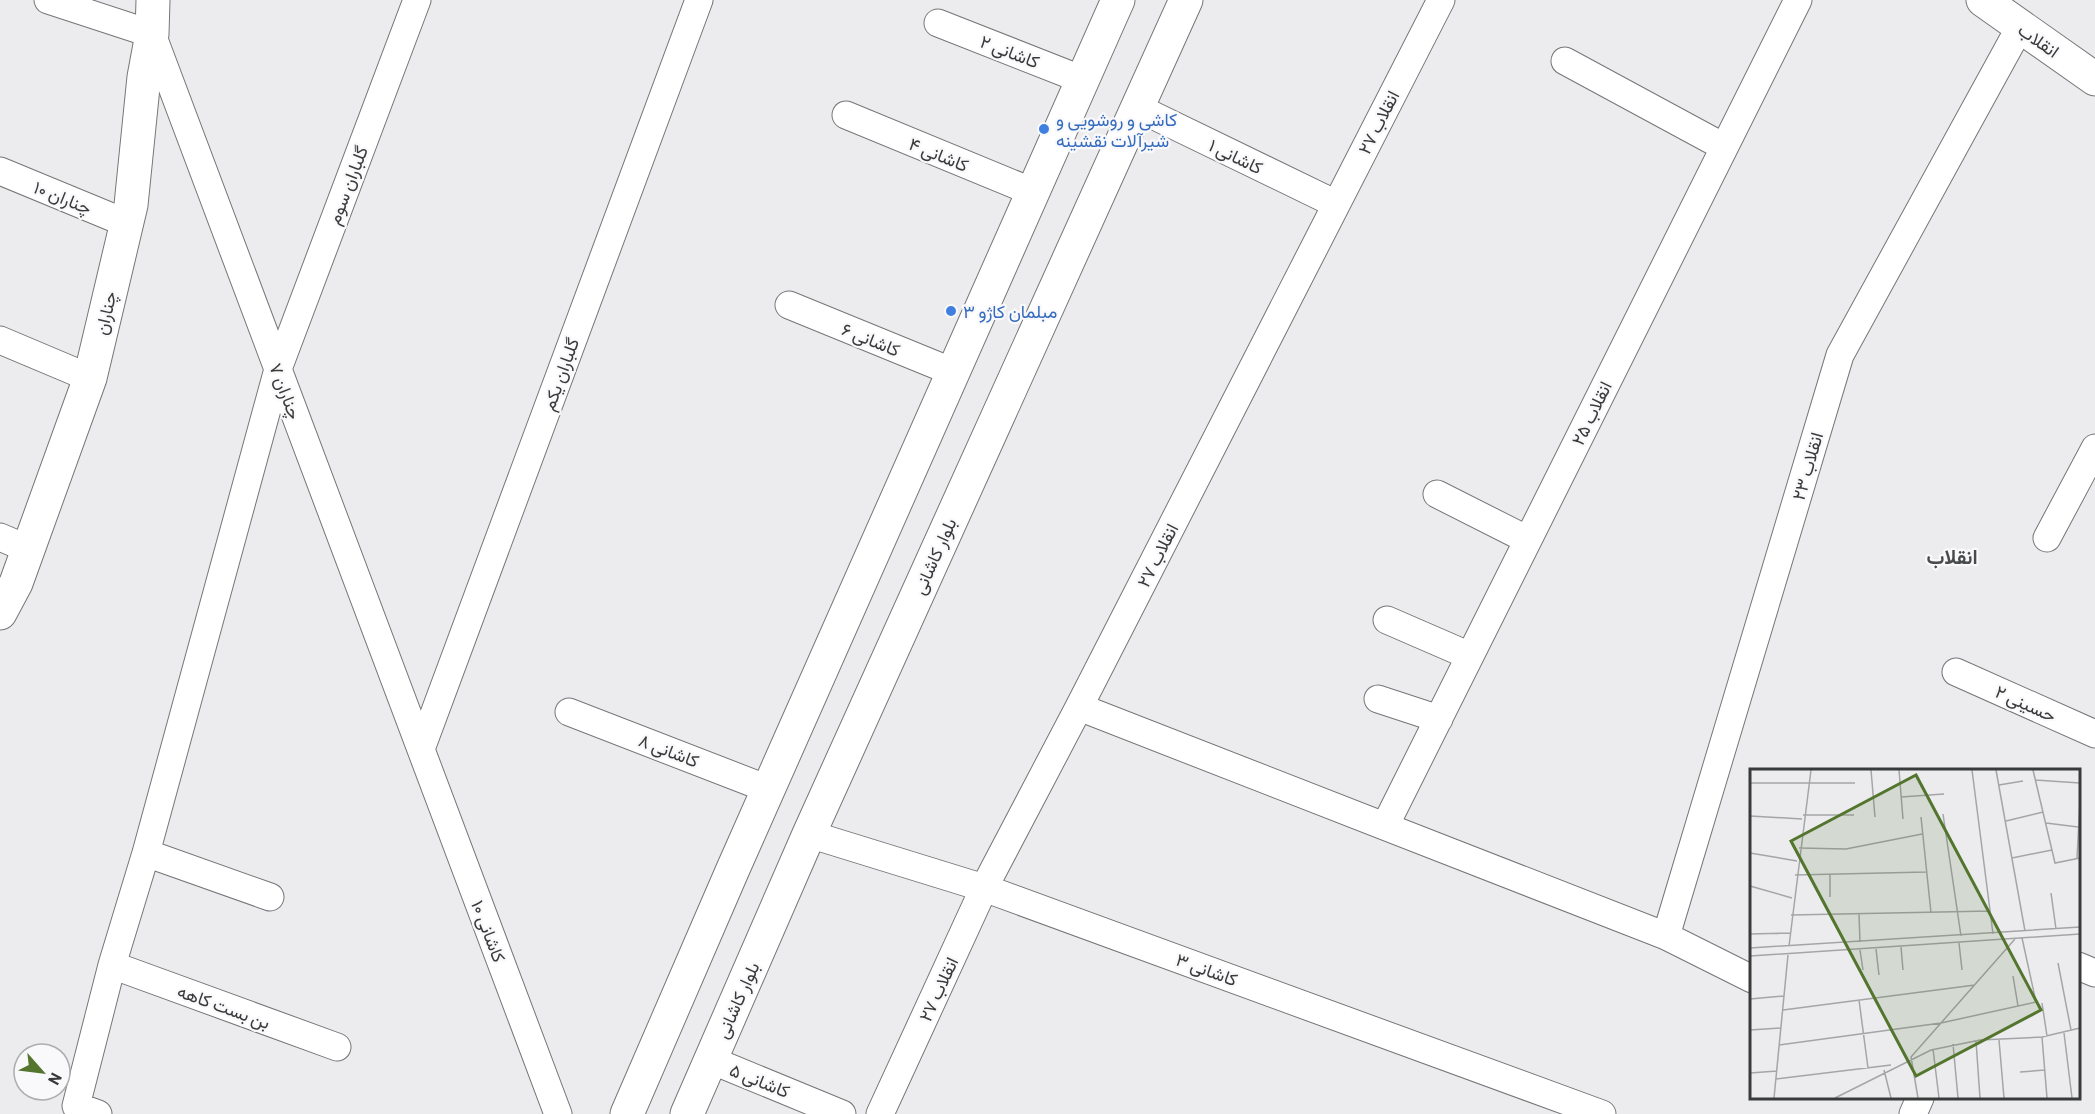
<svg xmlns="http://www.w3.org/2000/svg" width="2095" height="1114" font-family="Barlow,Vazirmatn,sans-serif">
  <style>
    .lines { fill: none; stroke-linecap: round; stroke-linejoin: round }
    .street-casing { stroke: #767678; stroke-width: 29 }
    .secondary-casing { stroke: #767678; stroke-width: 35 }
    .primary-casing { stroke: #767678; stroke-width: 35 }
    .street { stroke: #fff; stroke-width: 27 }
    .secondary { stroke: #fff; stroke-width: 33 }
    .primary { stroke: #fff; stroke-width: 33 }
    .shop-dot { fill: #3f7fe0; stroke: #f9f9fb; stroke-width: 2 }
    .labels { text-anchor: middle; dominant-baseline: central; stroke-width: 4.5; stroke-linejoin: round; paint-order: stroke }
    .street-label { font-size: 18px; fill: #393a3a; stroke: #f9f9fb }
    .shop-label { font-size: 18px; fill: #366cbe; stroke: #f9f9fb; text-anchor: start }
    .neighbourhood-label { font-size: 20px; font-weight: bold; fill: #494a4b; stroke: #f9f9fb }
    .inset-road { fill: none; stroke: #a4a5a6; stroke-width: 1.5 }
    .view { fill: #53752d; fill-opacity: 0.15; stroke: #53752d; stroke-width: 3 }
    .inset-edge { fill: none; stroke: #393a3a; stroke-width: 3 }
  </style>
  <rect width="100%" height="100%" fill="#ececee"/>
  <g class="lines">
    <!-- street casing -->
    <g class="street-casing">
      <path id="street" d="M48,0l104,34 406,1080
        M938,23l145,57
        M1565,61l159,86
        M1136,107l200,97
        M846,115l187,77
        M0,171l126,52
        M789,305l164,67
        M0,340l90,38
        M1437,494l91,46
        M0,537l28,12
        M2047,538l48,-90
        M1387,620l83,36
        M1956,672l139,62
        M1378,699l61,20
        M1079,707l587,229 86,43
        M569,712l199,77
        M421,749l278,-749
        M1385,826l413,-826
        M809,834l175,54 618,226
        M146,853l124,44
        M1666,936l174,-581 180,-328
        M112,965l225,82
        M2078,966l17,7
        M711,1060l131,54
        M98,1114l-22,-8 36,-141 34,-112 132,-484 139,-369
        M880,1114l104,-226 95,-181 362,-707
        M1913,1114l7,-16"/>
    </g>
    <!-- secondary casing -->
    <g class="secondary-casing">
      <path id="secondary" d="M1983,0l112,79
        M0,613l16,-30 74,-205 41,-173 13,-128 8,-43 1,-34"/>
    </g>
    <!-- primary casing -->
    <g class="primary-casing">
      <path id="primary" d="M627,1114l106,-245 385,-869
        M687,1114l122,-280 377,-834"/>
    </g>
    <!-- street -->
    <use href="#street" class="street"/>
    <!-- secondary -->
    <use href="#secondary" class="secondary"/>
    <!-- primary -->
    <use href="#primary" class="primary"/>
  </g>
  <!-- markers -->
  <g class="shop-dot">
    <circle cx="1044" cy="129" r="6"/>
    <circle cx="951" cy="311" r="6"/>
  </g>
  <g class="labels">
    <!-- street labels -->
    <g class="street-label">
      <text transform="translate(2039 40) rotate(35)">انقلاب</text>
      <text transform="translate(1010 51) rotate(21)">۲ کاشانی</text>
      <text transform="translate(1378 122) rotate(-63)">انقلاب ۲۷</text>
      <text transform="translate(939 154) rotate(22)">۴ کاشانی</text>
      <text transform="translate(1236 156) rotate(26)">۱ کاشانی</text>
      <text transform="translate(347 185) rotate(-69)">گلباران سوم</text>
      <text transform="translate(63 197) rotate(22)">چناران ۱۰</text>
      <text transform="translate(105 313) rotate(-77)">چناران</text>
      <text transform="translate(871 339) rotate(22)">۶ کاشانی</text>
      <text transform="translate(560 374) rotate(-70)">گلباران یکم</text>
      <text transform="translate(286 391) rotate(69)">چناران ۷</text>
      <text transform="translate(1591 413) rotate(-64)">انقلاب ۲۵</text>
      <text transform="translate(1807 466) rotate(-74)">انقلاب ۲۳</text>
      <text transform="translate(1157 555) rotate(-63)">انقلاب ۲۷</text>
      <text transform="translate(934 556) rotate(-66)">بلوار کاشانی</text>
      <text transform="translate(2026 703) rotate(24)">حسینی ۲</text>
      <text transform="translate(669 750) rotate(21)">۸ کاشانی</text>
      <text transform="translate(489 931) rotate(69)">۱۰ کاشانی</text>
      <text transform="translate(1207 969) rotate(20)">۳ کاشانی</text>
      <text transform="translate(938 989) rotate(-65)">انقلاب ۲۷</text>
      <text transform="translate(737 1000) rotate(-66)">بلوار کاشانی</text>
      <text transform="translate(224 1006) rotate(20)">بن بست کاهه</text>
      <text transform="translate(760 1080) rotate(22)">۵ کاشانی</text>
    </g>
    <!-- shop labels -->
    <g class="shop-label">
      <text x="1056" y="119">کاشی و روشویی و<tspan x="1056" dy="21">شیرآلات نقشینه</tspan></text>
      <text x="963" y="311">مبلمان کاژو ۳</text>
    </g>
    <!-- neighbourhood labels -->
    <g class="neighbourhood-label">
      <text x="1952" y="556">انقلاب</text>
    </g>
  </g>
  <!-- overview -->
  <g transform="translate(1750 769)">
    <rect width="330" height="330" fill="#ececee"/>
    <path class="inset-road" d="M121,1l4,47M149,1l4,49M222,1l21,164M246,1l29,161M283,1l22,93 25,-5M285,11l45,3M0,14h105M249,16l24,-4M151,28l43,-3M193,45l18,122M53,46h51M0,47l52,3M171,48l10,96M256,52l37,-9M296,54l32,4M49,79l47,1 76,-15M0,84l47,8M262,89l40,-8M327,89l3,-56M45,106l131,-3M0,117l42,12M301,124l5,36M80,128v-23M109,145l1,28M41,146l199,-4M0,165l40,-1M209,174l3,27M39,177l22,-176M151,178l2,23M0,179l330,-21M126,180l3,26M110,181l3,20M0,187l330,-22M308,194l13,67M263,207l5,30M0,230l34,-3M109,231l9,68M292,234l5,33M33,241l192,-25M0,261l31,-2M314,264l8,65M292,268l5,61M249,271l5,58M226,272l4,57M203,275l5,54M29,276l162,-22 95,-21 -14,-64M183,280l6,49M134,301l7,28M270,303l25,-2M0,304l27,-2M26,310l115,-14M24,329l14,-143M85,329l96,-48 49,-10 62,-3 38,-9M168,329l-7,-41 104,-118"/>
    <path class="view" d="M166,6l125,235 -125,66 -125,-235z"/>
    <rect width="330" height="330" class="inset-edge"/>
  </g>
  <!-- north arrow -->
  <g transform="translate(42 1072) rotate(118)"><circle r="28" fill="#f9f9fb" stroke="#acadae" stroke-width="1.5"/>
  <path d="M0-4.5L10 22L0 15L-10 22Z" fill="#53752d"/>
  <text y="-9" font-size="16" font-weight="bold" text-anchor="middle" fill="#393a3a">N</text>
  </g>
</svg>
